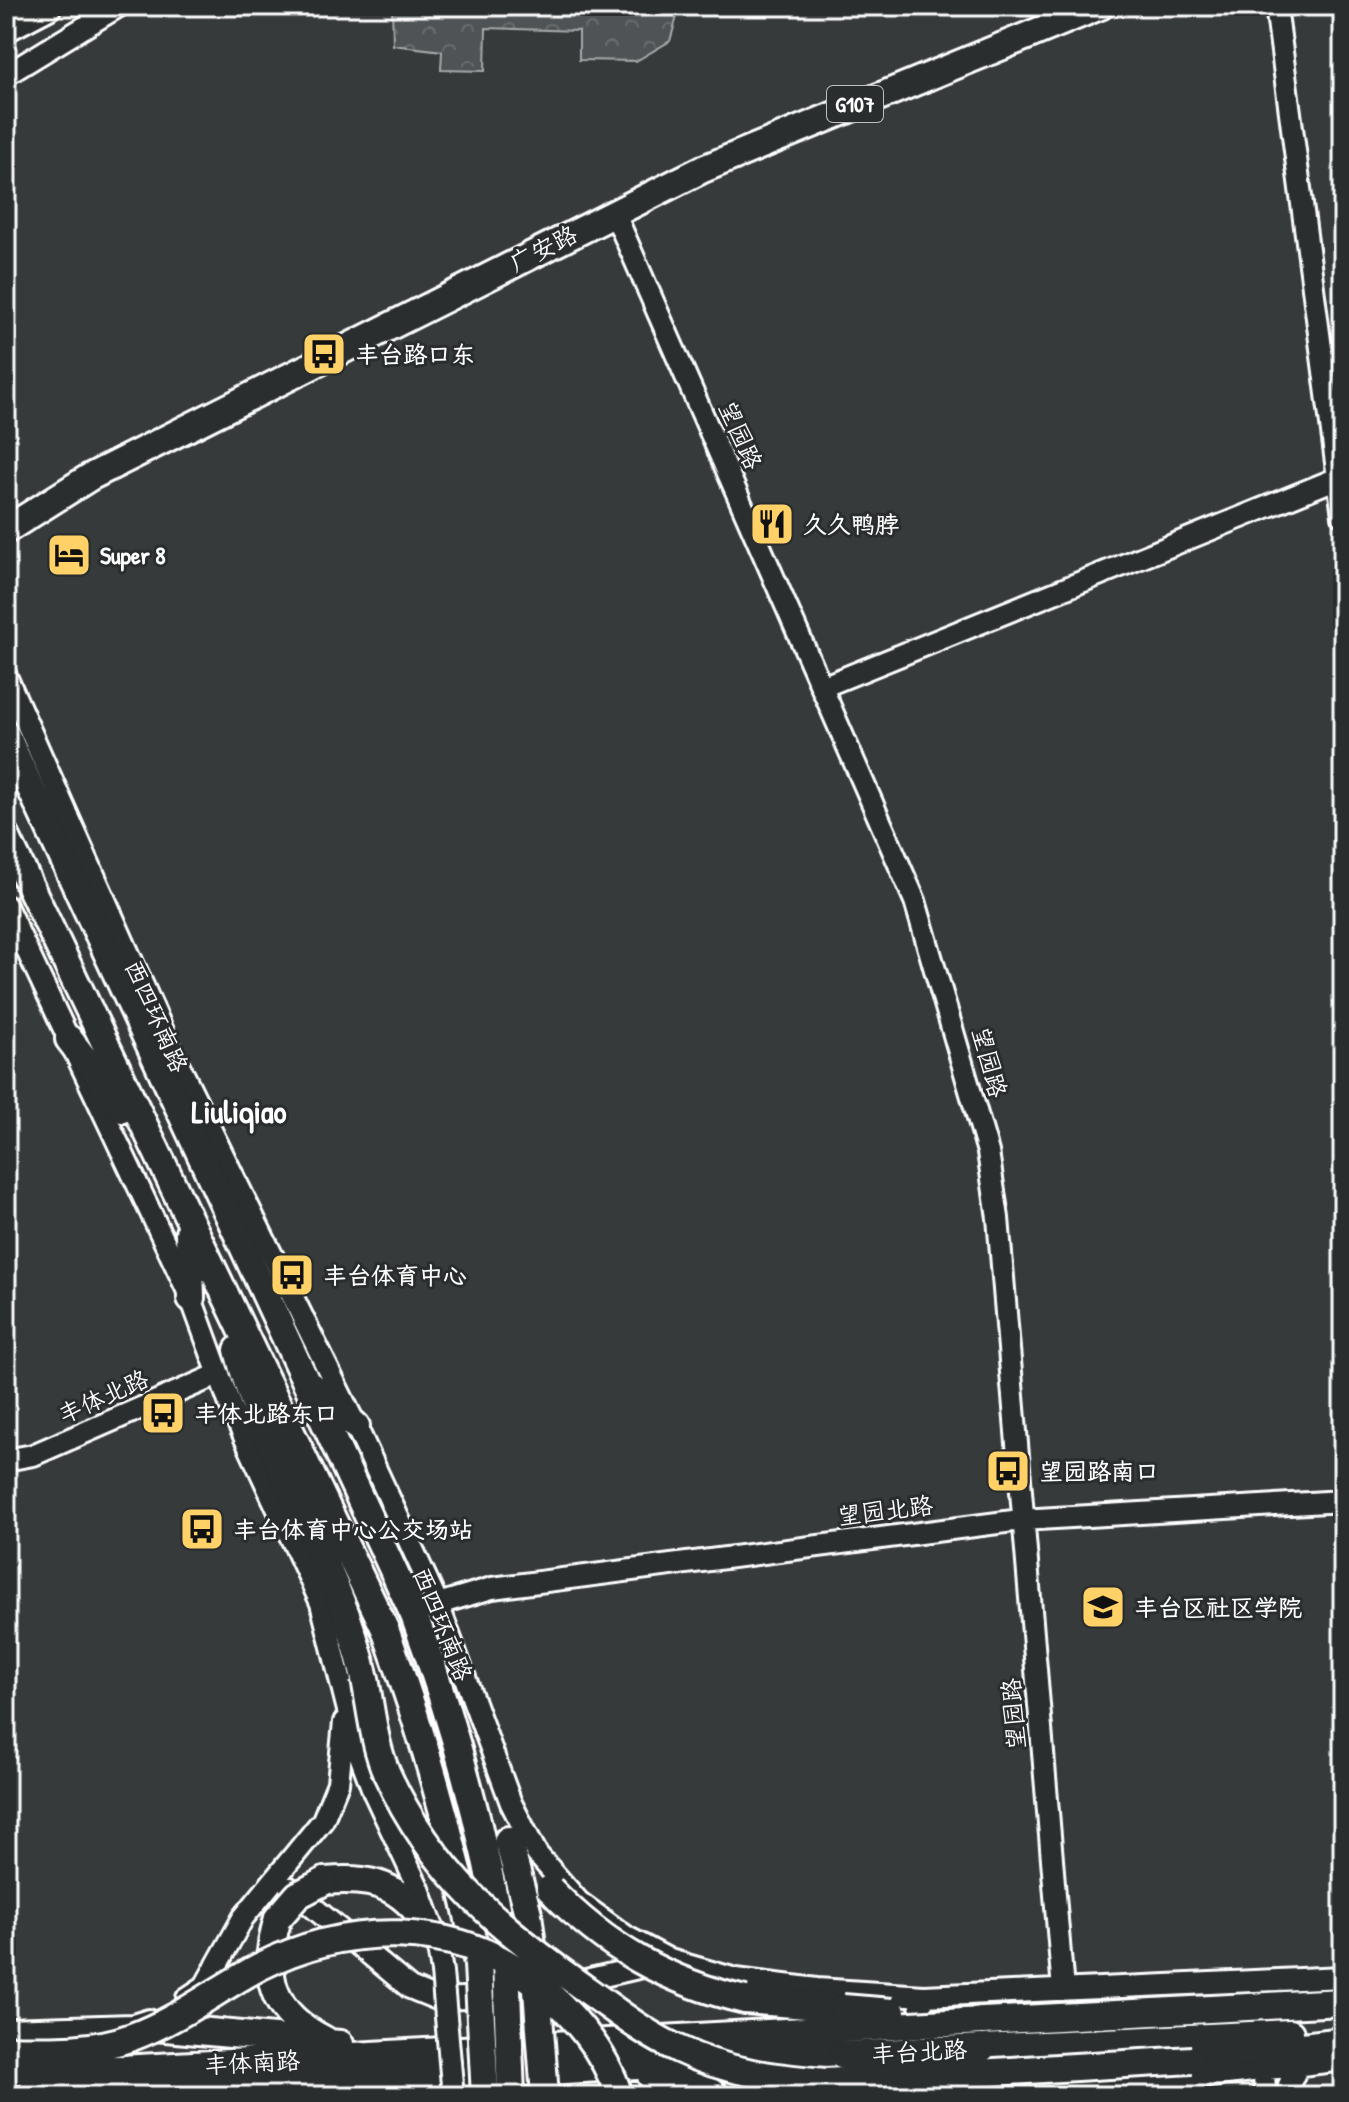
<svg xmlns="http://www.w3.org/2000/svg" width="1349" height="2102" font-family="'Patrick Hand','LXGW WenKai TC',sans-serif">
  <style>
    .forest { fill: url(#forest-crowns); stroke: #a8a9aa; stroke-width: 2 }
    .lines { fill: none; stroke-linecap: round; stroke-linejoin: round }
    .secondary-casing { stroke: #fff; stroke-width: 26 }
    .highway-casing { stroke: #fff; stroke-width: 32 }
    .secondary { stroke: #2a2d2e; stroke-width: 20 }
    .highway { stroke: #2a2d2e; stroke-width: 26 }
    .secondary-bridge-casing { stroke: #fff; stroke-width: 26; stroke-linecap: butt }
    .highway-bridge-casing { stroke: #fff; stroke-width: 32; stroke-linecap: butt }
    .secondary-bridge { stroke: #2a2d2e; stroke-width: 20 }
    .highway-bridge { stroke: #2a2d2e; stroke-width: 26 }
    .labels { text-anchor: middle; dominant-baseline: central; stroke-width: 6; stroke-linejoin: round; paint-order: stroke }
    .shield { fill: #2a2d2e; stroke: #bfc0c0; stroke-width: 2 }
    .shield-label { font-size: 22px; font-weight: bold; fill: #fff }
    .street-label { font-size: 24px; fill: #fff; stroke: #2a2d2e }
    .poi-label { font-size: 24px; font-weight: bold; fill: #fff; stroke: #2a2d2e; text-anchor: start }
    .district-label { font-size: 32px; font-weight: bold; fill: #fff; stroke: #2a2d2e }
  </style>
  <defs>
    <pattern id="forest-crowns" width="20" height="18" patternUnits="userSpaceOnUse" patternTransform="scale(2)"><rect width="20" height="18" fill="#505354"/><path d="M2 6a3 3 0 1 1 6 0M12 15a3 3 0 1 1 6 0" fill="none" stroke="#6a6d6e"/></pattern>
  </defs>
  <rect width="100%" height="100%" fill="#373a3b"/>
  <filter id="ink" filterUnits="userSpaceOnUse"><feTurbulence type="fractalNoise" baseFrequency=".0125" numOctaves="2"/><feDisplacementMap in="SourceGraphic" scale="16" xChannelSelector="R" yChannelSelector="G"/><feConvolveMatrix kernelMatrix="1 2 1 2 8 2 1 2 1" color-interpolation-filters="sRGB"/></filter>
  <g filter="url(#ink)">
    <!-- forest -->
    <path class="forest" d="M392,6h288l-10,35 -34,20 -57,-1v-29l-93,-3 -1,43 -44,-1 1,-19 -49,-6z"/>
    <g class="lines">
      <!-- secondary casing -->
      <g class="secondary-casing">
        <path id="secondary" d="M1276,6l67,510
          M6,75l113,-69
          M614,212l301,689 73,251 10,66 65,772
          M6,676l165,373 185,377 82,178 73,199 26,51 42,48 48,35 43,23 66,19 81,10 107,7 419,-19
          M822,687l516,-209
          M6,906l185,392 41,112 89,193 37,147 16,43 45,96 17,47 6,36
          M6,1460l27,-5 186,-81
          M438,1604l54,-16 529,-68 322,-19
          M290,1888l120,100 27,11 56,-2 67,-11 95,-22
          M924,1996l-4,15 5,70 12,15
          M187,1998l18,-12 38,-68 80,-98 15,-37 6,-61
          M6,2029l127,-4 16,-5
          M1264,2071l1,25
          M1046,2096l297,-36
          M1289,2096v-11l9,-19"/>
      </g>
      <!-- highway casing -->
      <g class="highway-casing">
        <path id="highway" d="M6,28l42,-22
          M6,530l84,-53 613,-308 397,-163
          M6,735l408,880c43,116 72,227 92,348
          M6,836l379,793c40,110 71,219 93,335
          M69,1039l54,70
          M189,1233l2,65
          M238,1350c28,115 101,212 127,329
          M311,1386l45,40
          M508,1840l20,74 6,47
          M325,1881c58,-5 78,8 111,55
          M278,1918c-17,56 -8,95 47,122
          M745,2000l98,8
          M983,2021l360,-19
          M144,2026l196,18
          M982,2048l308,-15
          M1172,2062l171,-21
          M121,2069l719,-40
          M651,2076c23,2 47,5 65,20
          M123,2094l719,-39
          M972,2096l94,-20"/>
      </g>
      <!-- secondary -->
      <use href="#secondary" class="secondary"/>
      <!-- highway -->
      <use href="#highway" class="highway"/>
      <!-- secondary-bridge casing -->
      <g class="secondary-bridge-casing">
        <path id="secondary-bridge" d="M442,1972l11,124"/>
      </g>
      <!-- highway-bridge casing -->
      <g class="highway-bridge-casing">
        <path id="highway-bridge" d="M365,1679c6,30 9,66 22,95 46,100 116,157 204,219 28,20 56,42 87,56 47,23 97,29 148,33l366,-22
          M550,1889c55,58 118,93 195,111
          M278,1918l20,-23 27,-14
          M506,1963l5,133
          M478,1964l7,132
          M536,1976l9,120
          M843,2008l49,4
          M840,2029l143,-8
          M6,2049c42,1 86,3 126,-12 46,-17 84,-47 127,-70 86,-44 195,-48 274,14 37,29 72,69 86,115
          M842,2055l140,-7
          M6,2071l115,-2
          M29,2096l94,-2"/>
      </g>
      <!-- secondary-bridge -->
      <use href="#secondary-bridge" class="secondary-bridge"/>
      <!-- highway-bridge -->
      <use href="#highway-bridge" class="highway-bridge"/>
    </g>
  </g>
  <!-- icons -->
  <defs>
    <g id="bus-square" transform="scale(2.3)"><rect x="-9" y="-9" width="18" height="18" rx="4" fill="#ffd166" stroke="#2a2d2e"/><path d="M-5-6H5V4H4V6H2V4H-2V6H-4V4H-5ZM-3.5-4V0h7V-4ZM-3.5 1.2v1.5H-2V1.2ZM2 1.2v1.5H3.5V1.2Z" fill="#111"/></g>
    <g id="restaurant-square" transform="scale(2.3)"><rect x="-9" y="-9" width="18" height="18" rx="4" fill="#ffd166" stroke="#2a2d2e"/><path d="M-5-6h1v4h1v-4h1v4h1v-4h1v5L-1.5 .5V6h-2V.5L-5-1ZM5-6V6H3V1.5H1.5Q1.5-4 5-6Z" fill="#111"/></g>
    <g id="hotel-square" transform="scale(2.3)"><rect x="-9" y="-9" width="18" height="18" rx="4" fill="#ffd166" stroke="#2a2d2e"/><path d="M-6-4.5h1.5V1H6V5H4.5V3h-9V5H-6ZM-4 0a1.8 1.8 0 1 1 3.6 0ZM.5 0V-2.5h3Q6-2.5 6 0Z" fill="#111"/></g>
    <g id="school-square" transform="scale(2.3)"><rect x="-9" y="-9" width="18" height="18" rx="4" fill="#ffd166" stroke="#2a2d2e"/><path d="M0-5L7-2L0 1L-7-2ZM-4 1L0 2.5L4 1V4Q0 6-4 4Z" fill="#111"/></g>
  </defs>
  <g fill-rule="evenodd">
    <use href="#bus-square" x="324" y="354"/>
    <use href="#restaurant-square" x="772" y="524"/>
    <use href="#hotel-square" x="69" y="555"/>
    <use href="#bus-square" x="292" y="1275"/>
    <use href="#bus-square" x="163" y="1413"/>
    <use href="#bus-square" x="1008" y="1471"/>
    <use href="#bus-square" x="202" y="1529"/>
    <use href="#school-square" x="1103" y="1607"/>
  </g>
  <g class="labels">
    <!-- shield labels -->
    <rect class="shield" x="827" y="86" width="56" height="36" rx="6"/>
    <g class="shield-label">
      <text x="855" y="104">G107</text>
    </g>
    <!-- street labels -->
    <g class="street-label">
      <text transform="translate(543 248) rotate(-27)">广安路</text>
      <text transform="translate(741 435) rotate(66)">望园路</text>
      <text transform="translate(157 1016) rotate(66)">西四环南路</text>
      <text transform="translate(990 1062) rotate(75)">望园路</text>
      <text transform="translate(103 1396) rotate(-24)">丰体北路</text>
      <text transform="translate(885 1510) rotate(-7)">望园北路</text>
      <text transform="translate(443 1624) rotate(68)">西四环南路</text>
      <text transform="translate(1013 1714) rotate(-95)">望园路</text>
      <text transform="translate(919 2051) rotate(-3)">丰台北路</text>
      <text transform="translate(252 2062) rotate(-3)">丰体南路</text>
    </g>
    <!-- poi labels -->
    <g class="poi-label">
      <text x="355" y="354">丰台路口东</text>
      <text x="803" y="524">久久鸭脖</text>
      <text x="100" y="555">Super 8</text>
      <text x="323" y="1275">丰台体育中心</text>
      <text x="194" y="1413">丰体北路东口</text>
      <text x="1039" y="1471">望园路南口</text>
      <text x="233" y="1529">丰台体育中心公交场站</text>
      <text x="1134" y="1607">丰台区社区学院</text>
    </g>
    <!-- district labels -->
    <g class="district-label">
      <text x="239" y="1111">Liuliqiao</text>
    </g>
  </g>
  <!-- margin -->
  <rect width="1349" height="2102" fill="none" stroke="#2a2d2e" stroke-width="32"/>
  <rect x="16" y="16" width="1317" height="2070" fill="none" stroke="#fff" stroke-width="3" filter="url(#ink)"/>
</svg>
